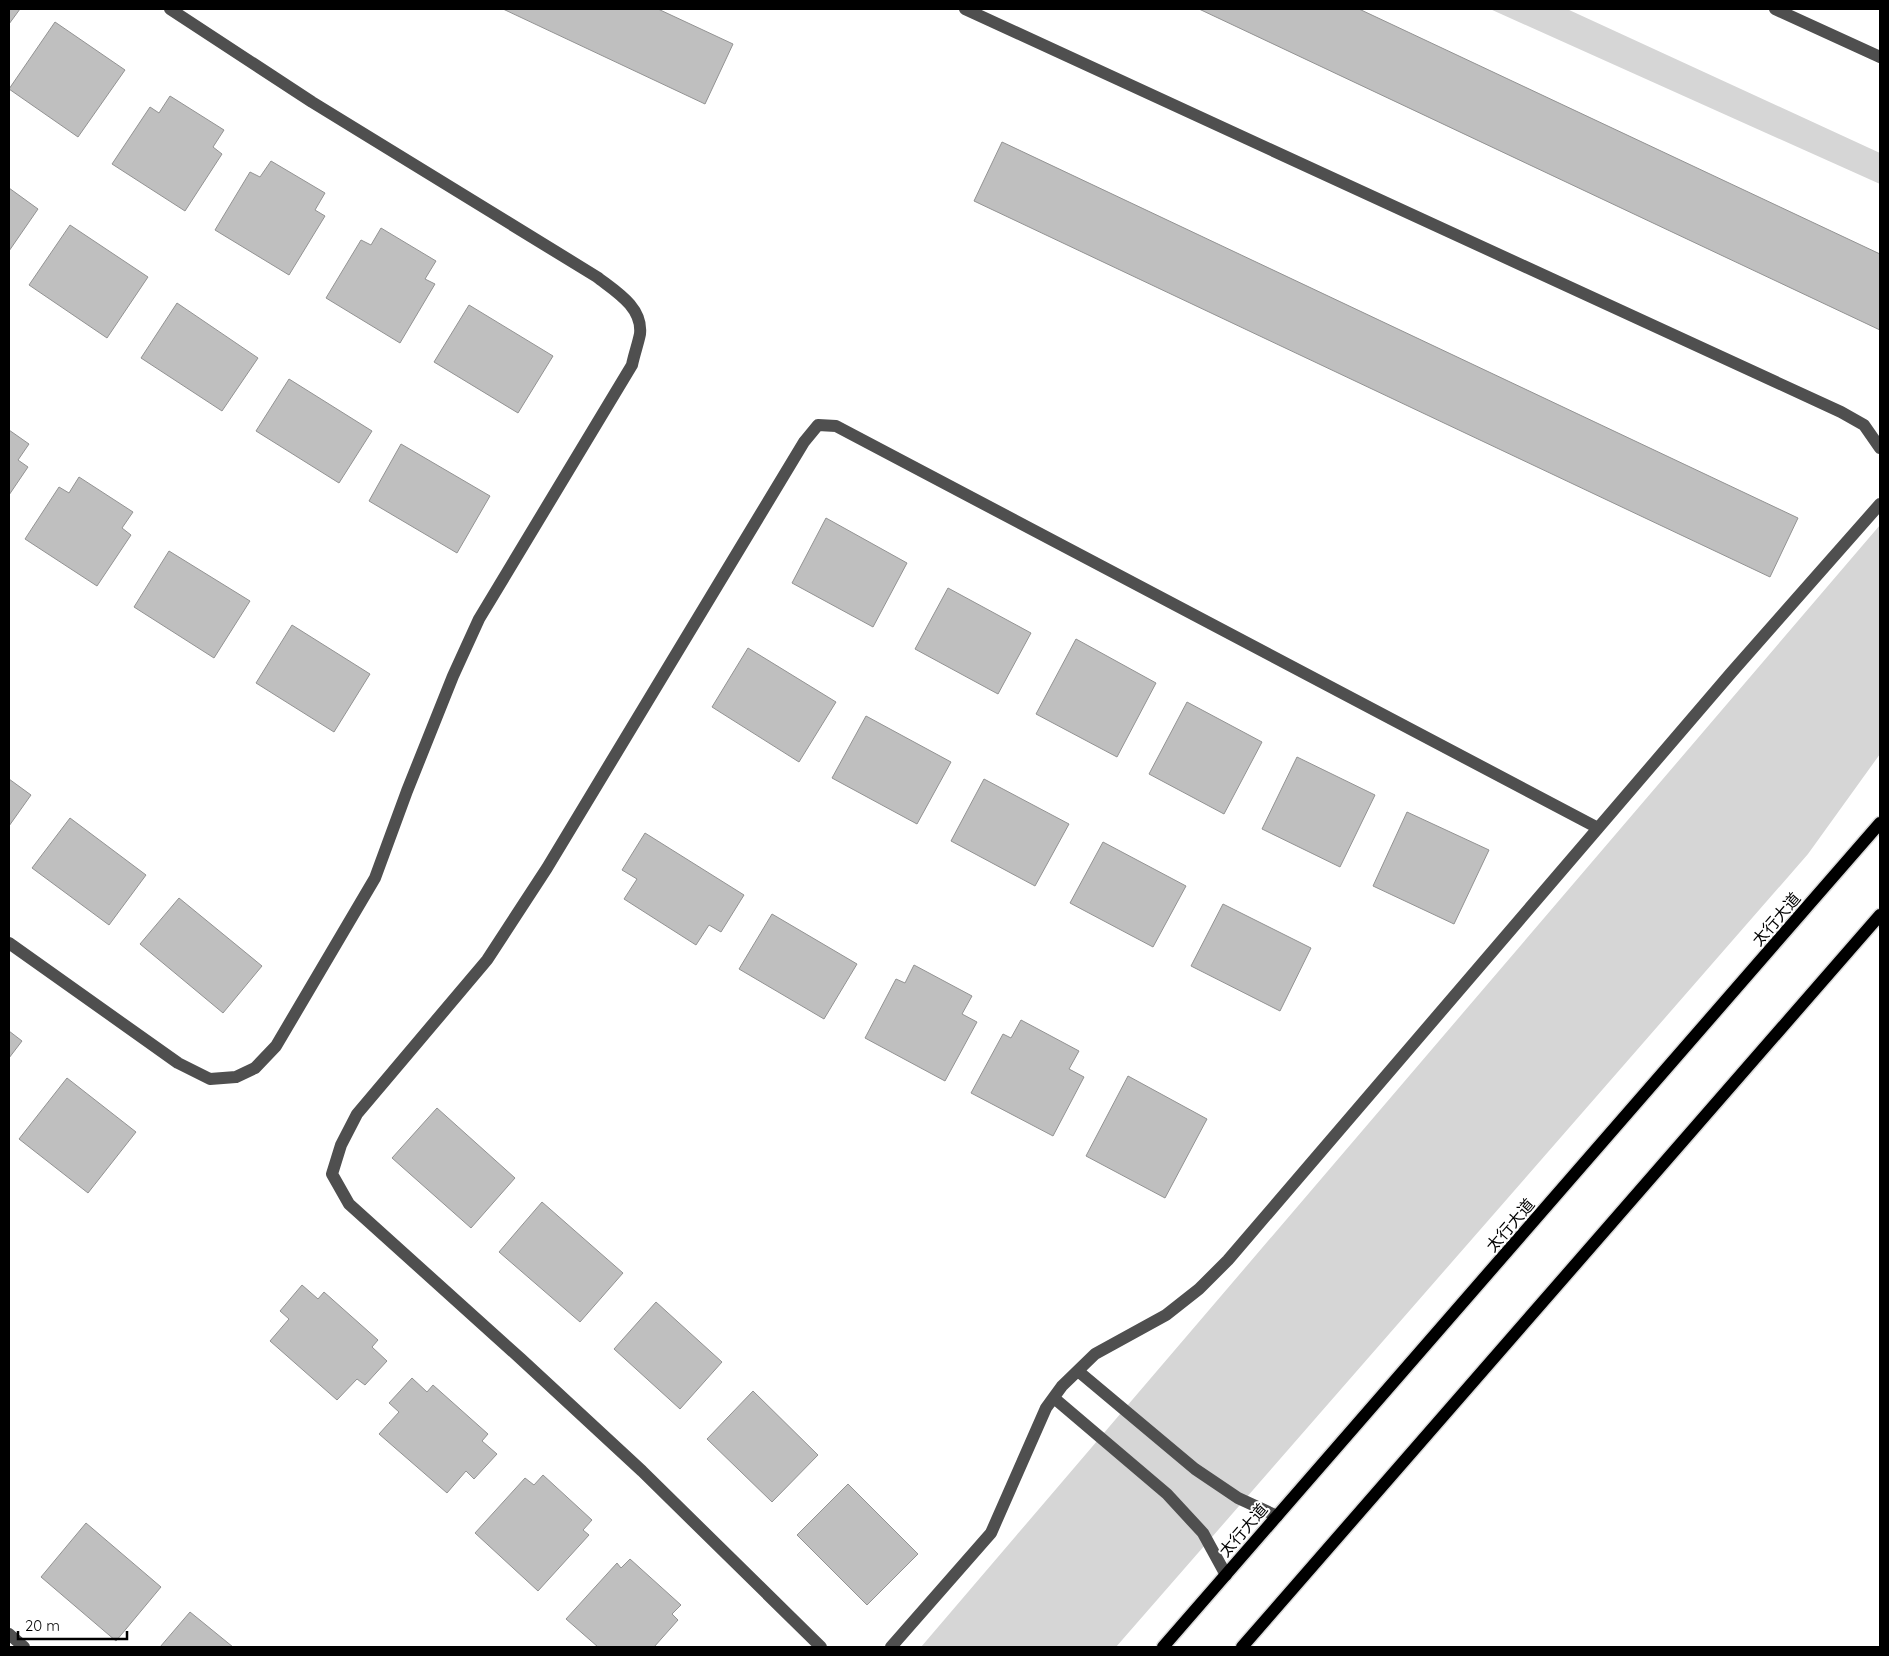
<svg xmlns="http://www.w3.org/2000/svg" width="1889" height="1656" font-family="Quicksand,'Noto Sans SC',sans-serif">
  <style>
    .green { fill: #d6d6d6 }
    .building { fill: #bfbfbf; stroke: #939393 }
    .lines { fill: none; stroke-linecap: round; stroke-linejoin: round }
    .major-casing { stroke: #dbdbdb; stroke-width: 15 }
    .minor { stroke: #4f4f4f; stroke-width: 12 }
    .major { stroke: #000; stroke-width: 12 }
    .labels { text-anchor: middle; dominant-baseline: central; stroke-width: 4; stroke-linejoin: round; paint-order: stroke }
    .street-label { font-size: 16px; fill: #000; stroke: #fff }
  </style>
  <rect width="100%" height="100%" fill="#fff"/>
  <!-- green -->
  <path class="green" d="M1490,9h77l313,144v31z
    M1880,525v229l-72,100 -692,793h-195z"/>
  <!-- building -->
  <path class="building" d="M9,9h11l-11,15z
    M503,9h155l75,35 -28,60z
    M1199,9h160l521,245v76z
    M55,22l70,48 -47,67 -69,-48z
    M170,96l54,34 -11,17 9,7 -37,57 -73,-47 38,-57 9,6z
    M1002,142l796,376 -28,59 -796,-376z
    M271,161l54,32 -10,17 10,6 -36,59 -74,-45 35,-58 10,5z
    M9,188l29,21 -29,42z
    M70,225l78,52 -41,61 -78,-53z
    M381,228l55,33 -11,18 10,5 -35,59 -74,-45 35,-58 10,5z
    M177,303l81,55 -36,53 -81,-53z
    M469,305l84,51 -35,57 -84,-51z
    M289,379l83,52 -33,52 -83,-52z
    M9,430l20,14 -11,16 10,7 -19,28z
    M401,444l89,52 -33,57 -88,-52z
    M79,477l54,35 -11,16 9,7 -34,51 -72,-47 34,-52 10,6z
    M826,518l81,45 -34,64 -81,-44z
    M169,551l81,50 -36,57 -80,-51z
    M948,588l83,45 -33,61 -83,-45z
    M292,625l78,49 -36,58 -78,-49z
    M1076,639l80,44 -39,74 -81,-43z
    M748,648l88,54 -37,60 -87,-55z
    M1187,702l75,40 -38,72 -75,-40z
    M866,716l85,46 -34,62 -85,-46z
    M1297,757l78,38 -35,72 -78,-38z
    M9,779l22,16 -22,31z
    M984,779l85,45 -34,62 -84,-45z
    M1407,812l82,38 -35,74 -81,-38z
    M70,818l76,57 -37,50 -77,-57z
    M645,833l99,62 -23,37 -12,-7 -13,20 -72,-46 13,-20 -15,-9z
    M1103,842l83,44 -33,61 -83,-44z
    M179,898l83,68 -39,47 -83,-69z
    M1223,904l88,44 -31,63 -89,-45z
    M772,914l85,50 -33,55 -85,-50z
    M914,965l58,31 -10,18 15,8 -32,59 -80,-43 31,-59 9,4z
    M1021,1020l58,31 -10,18 15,8 -31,59 -82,-43 32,-59 8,4z
    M9,1031l13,10 -13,17z
    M1128,1076l79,43 -42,79 -79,-42z
    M67,1078l69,54 -48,61 -69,-54z
    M437,1108l78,70 -44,50 -79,-70z
    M542,1202l81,71 -43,49 -81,-70z
    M302,1285l16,14 6,-7 54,48 -6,7 15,14 -22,24 -8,-6 -20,21 -67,-59 19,-22 -9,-8z
    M656,1302l66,60 -42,47 -66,-60z
    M412,1378l15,14 6,-7 55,49 -6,7 15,13 -23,25 -8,-8 -19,22 -68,-59 20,-22 -10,-9z
    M753,1391l65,64 -46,47 -65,-63z
    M543,1475l49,45 -9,10 6,5 -51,56 -63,-58 50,-55 9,7z
    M848,1484l70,70 -51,51 -70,-70z
    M86,1523l75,64 -45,54 -75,-64z
    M630,1559l51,46 -9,9 6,6 -24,27h-56l-32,-28 51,-56 4,5z
    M190,1612l43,35h-73z"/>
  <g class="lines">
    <!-- major casing -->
    <g class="major-casing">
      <path id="major" d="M1163,1647l717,-824
        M1242,1647l638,-732"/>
    </g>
    <!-- minor -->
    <path class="minor" d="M965,9l876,403 23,13 16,23
      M1775,9l105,48
      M9,943l169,120 32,16 26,-2 19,-9 21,-22 99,-168 32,-87 46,-115 26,-57 153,-254c2,-10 6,-21 8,-31 3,-27 -25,-43 -43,-57l-285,-175 -142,-93
      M1078,1371l117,98 43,29 39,18
      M1054,1398l113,96 36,39 23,42
      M9,1634l15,13
      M821,1647l-179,-176 -121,-112 -172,-155 -17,-30 9,-29 16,-31 130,-154 60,-92 257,-426 14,-17 18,1 762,402
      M891,1647l100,-114 55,-125 16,-22 33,-32 71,-39 33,-26 29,-29 503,-587 149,-169"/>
    <!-- major -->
    <use href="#major" class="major"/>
  </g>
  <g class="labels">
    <!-- street labels -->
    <g class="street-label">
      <text transform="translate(1776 919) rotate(-49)">太行大道</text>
      <text transform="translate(1510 1225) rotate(-49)">太行大道</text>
      <text transform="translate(1243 1530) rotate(-49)">太行大道</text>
    </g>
  </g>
  <!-- border -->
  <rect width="1889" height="1656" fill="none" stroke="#000000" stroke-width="20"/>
  <!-- scale -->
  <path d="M18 1631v8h109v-8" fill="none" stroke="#000000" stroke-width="2.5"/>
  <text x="25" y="1631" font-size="15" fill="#000000" stroke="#ffffff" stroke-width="4" paint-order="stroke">20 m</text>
</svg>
